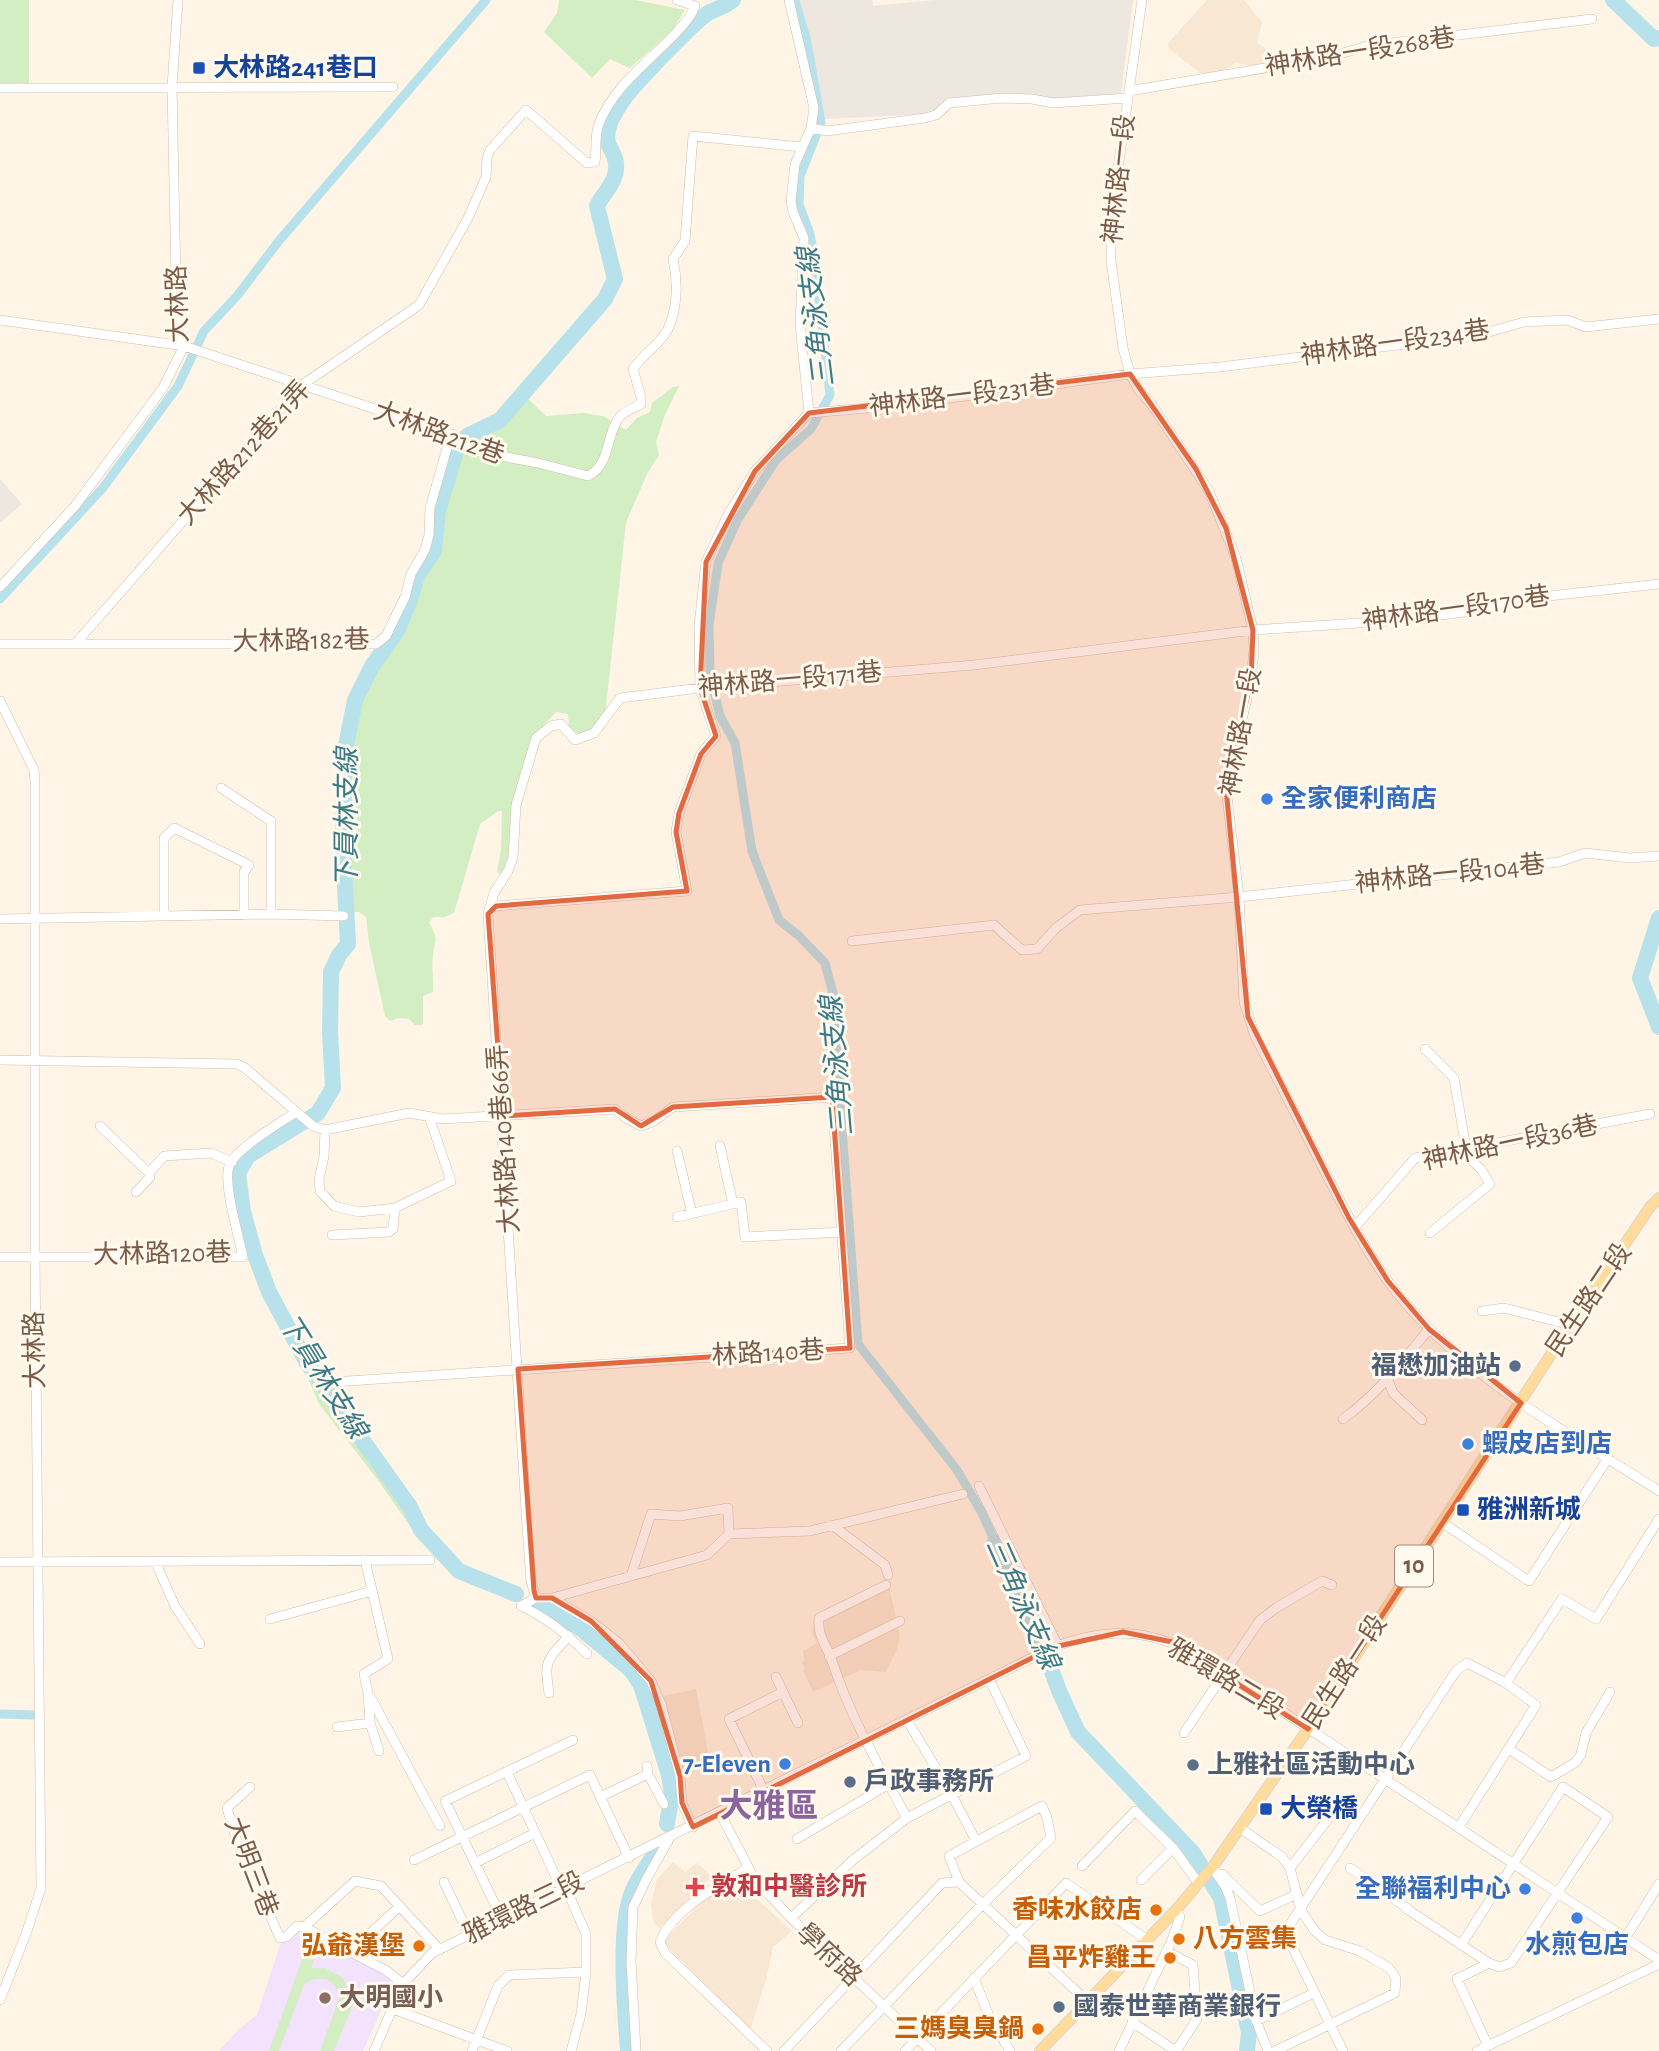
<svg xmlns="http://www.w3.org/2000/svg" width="1659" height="2051" font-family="'Alegreya Sans','Noto Sans TC',sans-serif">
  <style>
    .residential { fill: #f7e7d3 }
    .industrial { fill: #eee7e0 }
    .education { fill: #f2e2fb }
    .green { fill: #d3eec2 }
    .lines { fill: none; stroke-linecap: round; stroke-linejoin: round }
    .canal { stroke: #b8e2eb; stroke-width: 9 }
    .river { stroke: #b8e2eb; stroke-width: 16 }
    .minor-casing { stroke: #d2bdaa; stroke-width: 10 }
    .major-casing { stroke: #ddd4cf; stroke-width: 12 }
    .minor { stroke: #fff; stroke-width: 9 }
    .major { stroke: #ffdc9c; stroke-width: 10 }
    .marked { fill: #e26940; fill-opacity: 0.2; stroke: #e26940; stroke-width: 5; stroke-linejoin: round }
    .transit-dot { fill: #1a4fb4; stroke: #fff9ee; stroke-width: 2.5 }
    .shop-dot { fill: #3f7fe0; stroke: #fff9ee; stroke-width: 2.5 }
    .service-dot { fill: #5c6f8a; stroke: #fff9ee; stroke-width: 2.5 }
    .health-dot { fill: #e0444e; stroke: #fff9ee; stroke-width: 2.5 }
    .food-dot { fill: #e8710a; stroke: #fff9ee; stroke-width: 2.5 }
    .education-dot { fill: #8d6e63; stroke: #fff9ee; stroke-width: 2.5 }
    .labels { text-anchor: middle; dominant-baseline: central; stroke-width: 6; stroke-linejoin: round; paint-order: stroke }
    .shield { fill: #fff9ee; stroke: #a38a79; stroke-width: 2 }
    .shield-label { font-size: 24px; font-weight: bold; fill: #7b5b47 }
    .street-label { font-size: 26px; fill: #7b5b47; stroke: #fff9ee }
    .transit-label { font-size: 26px; font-weight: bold; fill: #164399; stroke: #fff9ee; text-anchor: start }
    .shop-label { font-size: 26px; font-weight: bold; fill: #366cbe; stroke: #fff9ee; text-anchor: start }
    .service-label { font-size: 26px; font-weight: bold; fill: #4e5e75; stroke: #fff9ee; text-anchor: start }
    .health-label { font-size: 26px; font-weight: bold; fill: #be3a42; stroke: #fff9ee; text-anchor: start }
    .food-label { font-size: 26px; font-weight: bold; fill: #c56008; stroke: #fff9ee; text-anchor: end }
    .education-label { font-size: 26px; font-weight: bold; fill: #785e54; stroke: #fff9ee; text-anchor: start }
    .water-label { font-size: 28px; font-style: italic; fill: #3b7b89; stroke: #fff9ee }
    .district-label { font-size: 33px; font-weight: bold; fill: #8b639f; stroke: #fff9ee }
  </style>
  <rect width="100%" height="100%" fill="#fef5e6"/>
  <!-- residential -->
  <path class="residential" d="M1207,0h37l18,22 -5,21 8,5 1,21 -30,-6 -28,16 -39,-30 -1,-6z
    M888,1582l12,53 -3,14 -11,23 -25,-2 -48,22 -10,-22 2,-1 -3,-6 2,-2 -1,-10 14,-8 -5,-9 2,-16z
    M696,1689l15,79 -37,7 -15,-78z
    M673,1862l12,10 12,-9 15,14 -52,51 -6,-5 -3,-19 6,-25z
    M737,1881l55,50 -19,16 -6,29 -17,55 -85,-87 1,-6 40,-41z"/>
  <!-- industrial -->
  <path class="industrial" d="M798,0h74l1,6 61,-6h199l-12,93 -72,8 -6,-4 -89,5 -7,11 -124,6 -17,-98 -5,-5z
    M0,479l22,25 -22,19z"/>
  <!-- education -->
  <path class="education" d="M301,1929l86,46 7,6 -31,70h-144l20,-22 18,-14 24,-73z"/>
  <!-- green -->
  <path class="green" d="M0,0h29v86l-29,-1z
    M559,0h76l50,10 -12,19 -43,39 -20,-9 -18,19 -48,-46 13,-19z
    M679,386l-15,31 -8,25 3,13 -11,17 -22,50 -21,193 -10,14 -14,6 -12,-6 -1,-15 -12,-2 -21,22 -11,27 -15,99 -9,14 -3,-2 4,-23 1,-38h-4l-18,13 -26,89 -10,4h-11l-4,6c11,18 5,15 4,33 -2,11 1,24 0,36l-10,4v29h-8l-6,-6 -11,-1 -8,3 -5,-5 -16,-73 -3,-26 -7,-5h-6l-4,-130 2,-29 10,-56 11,-25 16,-19 19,-35 13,-40 18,-28 4,-37 20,-62 8,-10 31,-18 27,-24 18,17 37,-3 20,3 23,14 11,-12 13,-6 2,-9 21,-16z
    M310,1373l82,114 33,57 -6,-5 -39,-56 -61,-79 -12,-28z
    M303,1957l11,3 -3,8h14l18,10 6,16 3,-8 7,4 -25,61h-14l20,-55c-5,-18 -21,-22 -36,-12l-25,67h-10z"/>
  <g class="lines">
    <!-- canal -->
    <path class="canal" d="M795,0l12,42 14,81 -21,53 -1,28 11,30 4,22 16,139 -19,34 -35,31 -38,59 -20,44 -9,62 1,49 10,42 15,27 17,108 27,69 20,16 26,27 10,38 6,114 17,229 99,126 25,43 13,29
      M0,599l102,-110 76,-103 26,-55 33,-35 41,-54 208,-242
      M0,1714l34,1"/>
    <!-- river -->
    <path class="river" d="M1613,0l41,39 5,-1
      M1659,918l-19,60 19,49
      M995,1542l42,90 23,61 18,39 115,121 28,45 28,135 -2,18
      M516,1594l-57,-23 -38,-41 -11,-23 -104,-146 -37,-69 -14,-37 -12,-44 -5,-38 10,-17 70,-43 15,-25 -3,-56 1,-60 8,-17 9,-11 -5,-98 1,-90 11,-56 17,-34 25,-35 13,-31 7,-24 17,-25 4,-40 19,-63 10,-12 33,-16 105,-121 10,-20 -18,-73c7,-15 21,-24 19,-43 -2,-17 -14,-14 -6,-40 3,-8 9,-16 13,-23 9,-13 75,-83 87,-88 10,-5 13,-4 23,-12
      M538,1604l42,24 51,42 10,15 28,90 3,19 -5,30
      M628,2051c-3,-41 -10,-118 3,-156 5,-15 17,-29 24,-42"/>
    <!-- minor casing -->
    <g class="minor-casing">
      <path id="minor" d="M789,0l25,108 -3,20 -16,36 -4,37 2,11 11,26 -4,86 9,89
        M1142,0l-31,217v44l12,87 7,26 8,15 14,16 57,86 27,67 17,72 1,19 -3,32 -25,107 13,109 5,105 11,34c24,46 48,92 71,138 24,45 47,93 81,131 69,79 165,130 252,186
        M0,88l393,-1
        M1129,91l201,-34 37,-11 225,-27
        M811,128l16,3 98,-13 11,-3 13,-12 53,-5 30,1 21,4 75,-5
        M0,320l184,26 270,89 26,17 58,11 50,13c23,-13 17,-37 30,-57 4,-7 16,-11 23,-15v-7l-8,-28c9,-14 25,-23 34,-38 11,-21 11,-50 6,-72l12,-18 8,-105 108,11
        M0,587l75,-81 88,-118 21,-42 -7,-19 -5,-240 6,-87
        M76,643l226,-258 117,-80 49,-87 18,-41 1,-19 3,-8 36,-40 61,53 8,-1c2,-13 -1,-25 4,-38 14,-37 47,-60 74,-88 8,-9 18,-18 22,-30l-18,-6
        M0,644h376l10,-8 19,-39 6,-23 14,-24 4,-15 1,-27 17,-60 7,-13
        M0,701l34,69 1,11v475l6,632 -14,43 -27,69
        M221,788l50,33v93
        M489,909l7,-3 191,-15 -11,-59 3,-19 22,-59 15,-18 -16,-48 -1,-62 7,-64 22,-47 27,-44 54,-58 82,-7 239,-32 90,-7 258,-32 46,-13 43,-2 19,7 73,-8
        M164,916v-78l10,-10 75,37 -5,7v43
        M0,919l271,-5 73,2
        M852,941l142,-16 28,25 15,-1 19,-21 24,-18 159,-13 320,-35 26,-9 45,5 29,-2
        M1425,1049l29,29 12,70 6,13 9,8 9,15 -60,49
        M0,1060l237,4 8,4 68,58 12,4 84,-17 34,6 172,-10 11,9 15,8 13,-5 19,-14 159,-10 18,251 -517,34
        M100,1126l49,47 15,-17 47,-3 21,9
        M325,1130l-1,26 -5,24 1,11 14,15 25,6 36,-4
        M720,1146l13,58
        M677,1151l15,63
        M136,1192l14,-15 -1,-4
        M677,1217l64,-15 4,35 97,-5
        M1355,1227l60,-69 235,-44
        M332,1235l57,-3 4,-3 2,-21 56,-27 -22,-65
        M0,1257h243c-4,-20 -20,-73 -14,-91 6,-17 51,-43 67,-54
        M1482,1311l22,-3 66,17
        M1388,1380l5,13 29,27
        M1343,1419c35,-25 59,-57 86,-90
        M979,1486l79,160
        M1443,1523l86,58 79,-123
        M832,1525l53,40 3,10
        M365,1560l23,99 -24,15 4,19 2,30 9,28
        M155,1561l20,45 25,38
        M0,1562l430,-2
        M631,1576l20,-62 29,2 48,-8 1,26
        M886,1585l-67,33c-2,19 9,29 14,46 18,54 47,104 74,154
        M536,1598l-5,-17 -4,-55 -39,-612 6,-21 14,-22 5,-13 3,-53 20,-67 15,-12 10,-2 14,16 19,-7 26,-35 80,-10 274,-23 279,-35 151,-10 89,-12 11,-7 155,-17
        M552,1598l155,-43 22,-21 81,-3 153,-37
        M521,1606l15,-8h16l39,23 28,22 32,38 10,23 19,72 2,27 11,24
        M521,1606c26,12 46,28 66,48
        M270,1619l102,-28
        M829,1656l71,-35
        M776,1677l7,15
        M1506,1683l56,-84 34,20 63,-100
        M549,1693c-5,-33 -3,-32 20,-57
        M371,1698l69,128
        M907,1720l45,75 24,46
        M337,1727l33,-4
        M1184,1733l76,-113 16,-12 46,-27 10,4
        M1509,1749l42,28 25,-15 5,-8 5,-21 24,-41
        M647,1766l1,8 16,30
        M507,1772l55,118
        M250,1787l-23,21 9,30 44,100 6,-1 11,-11 7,1 83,44 16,13
        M764,1791l-35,-72 54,-27 15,31
        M600,1797l48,-23
        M720,1813l35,67 36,38 140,133
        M1240,1828l42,29 8,11 11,42 13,20 11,10 35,11 29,17 7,10 -1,15 -120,58
        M797,1839l92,-55
        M414,1860l176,-85 39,83
        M475,1863l60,-30
        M1082,1866l53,-55 38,37 26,36
        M1212,1867l13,19 5,12 26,122 12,31
        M748,1868c-29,17 -75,41 -88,74l5,11 102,98
        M1290,1868l52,-67
        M1350,1868l57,40
        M1222,1874l38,37 35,-16
        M1141,1880l32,-32
        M444,1882l25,53
        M566,1888l20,46v38l-5,42 -10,37
        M1407,1909l82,54 10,4 12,-4 97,-146 -45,-30 -102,158
        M791,1918l62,-58 54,-42 119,-62 -37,-77
        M502,1919l-57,-118 128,-61
        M304,1927l51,-46 26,5 59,64
        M1626,1937l33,-53
        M1166,1951l27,14 4,54 -21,32
        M350,1952l50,-46
        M974,1978l15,38 21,35
        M393,2009l114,42
        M1256,2021l58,-28
        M1132,2022l44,29
        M1488,2046l-31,-67 32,-16
        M374,2051l29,-67 29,-31 622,-306c54,-20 93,-19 143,8l462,305
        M472,2051l26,-65 11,-11 77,-3
        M636,2051l-5,-90 2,-54 14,-29 22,-39
        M784,2051l158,-168 17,-1
        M841,2051l132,-137 10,-10 68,-66 -4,-20 -5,-12 -93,50 10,26 129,120
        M905,2051l161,-168 81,57
        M1119,2051l53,-111 8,-23 -4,-7
        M1343,2051l-54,-111v-14l167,-255 11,-8 39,20 30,22 -77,122
        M1477,2051l182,-87"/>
    </g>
    <!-- major casing -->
    <g class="major-casing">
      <path id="major" d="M1040,2051l136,-141 38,-45 94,-136 262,-404 80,-118 9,-9"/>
    </g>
    <!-- minor -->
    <use href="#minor" class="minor"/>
    <!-- major -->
    <use href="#major" class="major"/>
  </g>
  <!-- marked area -->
  <path class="marked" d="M1130,374l66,95 30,59 27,102 -2,51 -25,107 22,229 101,201 39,63 41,48 92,74 -213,326 -136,-87 -49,-10 -69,15 -361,180 -11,-24 -2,-27 -29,-95 -60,-60 -39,-23h-16l-2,-7 -16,-222 332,-21 -18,-251 -159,10 -32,19 -26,-17 -112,7 -15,-202 8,-8 191,-15 -11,-59 3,-19 22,-59 15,-18 -16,-48 6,-126 49,-91 54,-58z"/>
  <!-- markers -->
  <g class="transit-dot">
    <rect x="192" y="61" width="14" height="14" rx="3.5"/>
    <rect x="1456" y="1503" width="14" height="14" rx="3.5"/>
    <rect x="1259" y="1802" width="14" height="14" rx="3.5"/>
  </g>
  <g class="shop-dot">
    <circle cx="1267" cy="799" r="7"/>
    <circle cx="1468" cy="1444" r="7"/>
    <circle cx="785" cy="1764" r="7"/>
    <circle cx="1525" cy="1889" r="7"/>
    <circle cx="1577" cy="1918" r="7"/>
  </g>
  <g class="service-dot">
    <circle cx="1515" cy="1366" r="7"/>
    <circle cx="1193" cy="1765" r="7"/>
    <circle cx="850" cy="1782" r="7"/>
    <circle cx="1059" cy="2007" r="7"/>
  </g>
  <path class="health-dot" d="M691.5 1876.5h7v7h7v7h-7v7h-7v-7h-7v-7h7z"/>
  <g class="food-dot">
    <circle cx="1156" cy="1910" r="7"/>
    <circle cx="1179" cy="1939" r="7"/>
    <circle cx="419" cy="1946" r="7"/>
    <circle cx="1170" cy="1958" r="7"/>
    <circle cx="1038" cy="2029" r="7"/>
  </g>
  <circle class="education-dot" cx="325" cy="1998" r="7"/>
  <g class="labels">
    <!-- shield labels -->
    <rect class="shield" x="1395" y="1545.5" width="38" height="41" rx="5"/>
    <g class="shield-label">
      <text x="1414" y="1566">10</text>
    </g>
    <!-- street labels -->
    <g class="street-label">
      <text transform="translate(1360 52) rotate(-9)">神林路一段268巷</text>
      <text transform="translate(1119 179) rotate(-84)">神林路一段</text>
      <text transform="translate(178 304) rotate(-92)">大林路</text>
      <text transform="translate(1395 343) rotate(-8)">神林路一段234巷</text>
      <text transform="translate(962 396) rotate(-7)">神林路一段231巷</text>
      <text transform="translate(439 433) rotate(20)">大林路212巷</text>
      <text transform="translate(244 453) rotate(-48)">大林路212巷21弄</text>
      <text transform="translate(1456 609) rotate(-8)">神林路一段170巷</text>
      <text transform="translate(301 641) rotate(-1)">大林路182巷</text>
      <text transform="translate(790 680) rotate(-5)">神林路一段171巷</text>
      <text transform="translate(1241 732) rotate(-80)">神林路一段</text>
      <text transform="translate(1450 874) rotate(-6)">神林路一段104巷</text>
      <text transform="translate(504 1139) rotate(-94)">大林路140巷66弄</text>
      <text transform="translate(1510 1143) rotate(-12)">神林路一段36巷</text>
      <text transform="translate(162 1254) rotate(-1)">大林路120巷</text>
      <text transform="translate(1589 1300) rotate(-56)">民生路二段</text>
      <text transform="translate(35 1350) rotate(-91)">大林路</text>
      <text transform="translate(768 1353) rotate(-3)">林路140巷</text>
      <text transform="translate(1345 1672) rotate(-57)">民生路一段</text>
      <text transform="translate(1226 1679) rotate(31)">雅環路二段</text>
      <text transform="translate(251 1867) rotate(69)">大明三巷</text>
      <text transform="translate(524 1908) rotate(-26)">雅環路三段</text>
      <text transform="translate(829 1955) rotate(43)">學府路</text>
    </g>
    <!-- transit labels -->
    <g class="transit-label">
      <text x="213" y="68">大林路241巷口</text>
      <text x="1477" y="1510">雅洲新城</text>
      <text x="1280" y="1809">大榮橋</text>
    </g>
    <!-- shop labels -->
    <g class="shop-label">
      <text x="1281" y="799">全家便利商店</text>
      <text x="1482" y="1444">蝦皮店到店</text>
      <text x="771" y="1764" text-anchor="end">7-Eleven</text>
      <text x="1511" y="1889" text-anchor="end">全聯福利中心</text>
      <text x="1577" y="1945" text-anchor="middle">水煎包店</text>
    </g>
    <!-- service labels -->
    <g class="service-label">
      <text x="1501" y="1366" text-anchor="end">福懋加油站</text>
      <text x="1207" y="1765">上雅社區活動中心</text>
      <text x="864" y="1782">戶政事務所</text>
      <text x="1073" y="2007">國泰世華商業銀行</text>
    </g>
    <!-- health labels -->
    <g class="health-label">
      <text x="711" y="1887">敦和中醫診所</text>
    </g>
    <!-- food labels -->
    <g class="food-label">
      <text x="1142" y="1910">香味水餃店</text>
      <text x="1193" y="1939" text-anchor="start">八方雲集</text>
      <text x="405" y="1946">弘爺漢堡</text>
      <text x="1156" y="1958">昌平炸雞王</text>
      <text x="1024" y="2029">三媽臭臭鍋</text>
    </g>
    <!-- education labels -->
    <g class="education-label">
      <text x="339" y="1998">大明國小</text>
    </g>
    <!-- water labels -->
    <g class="water-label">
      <text transform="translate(817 317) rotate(-97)">三角泳支線</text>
      <text transform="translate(348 818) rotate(-90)">下員林支線</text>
      <text transform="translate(838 1066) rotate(-95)">三角泳支線</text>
      <text transform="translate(322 1377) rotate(58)">下員林支線</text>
      <text transform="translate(1022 1604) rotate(66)">三角泳支線</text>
    </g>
    <!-- district labels -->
    <g class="district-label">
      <text x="769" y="1807">大雅區</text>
    </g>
  </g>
</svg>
